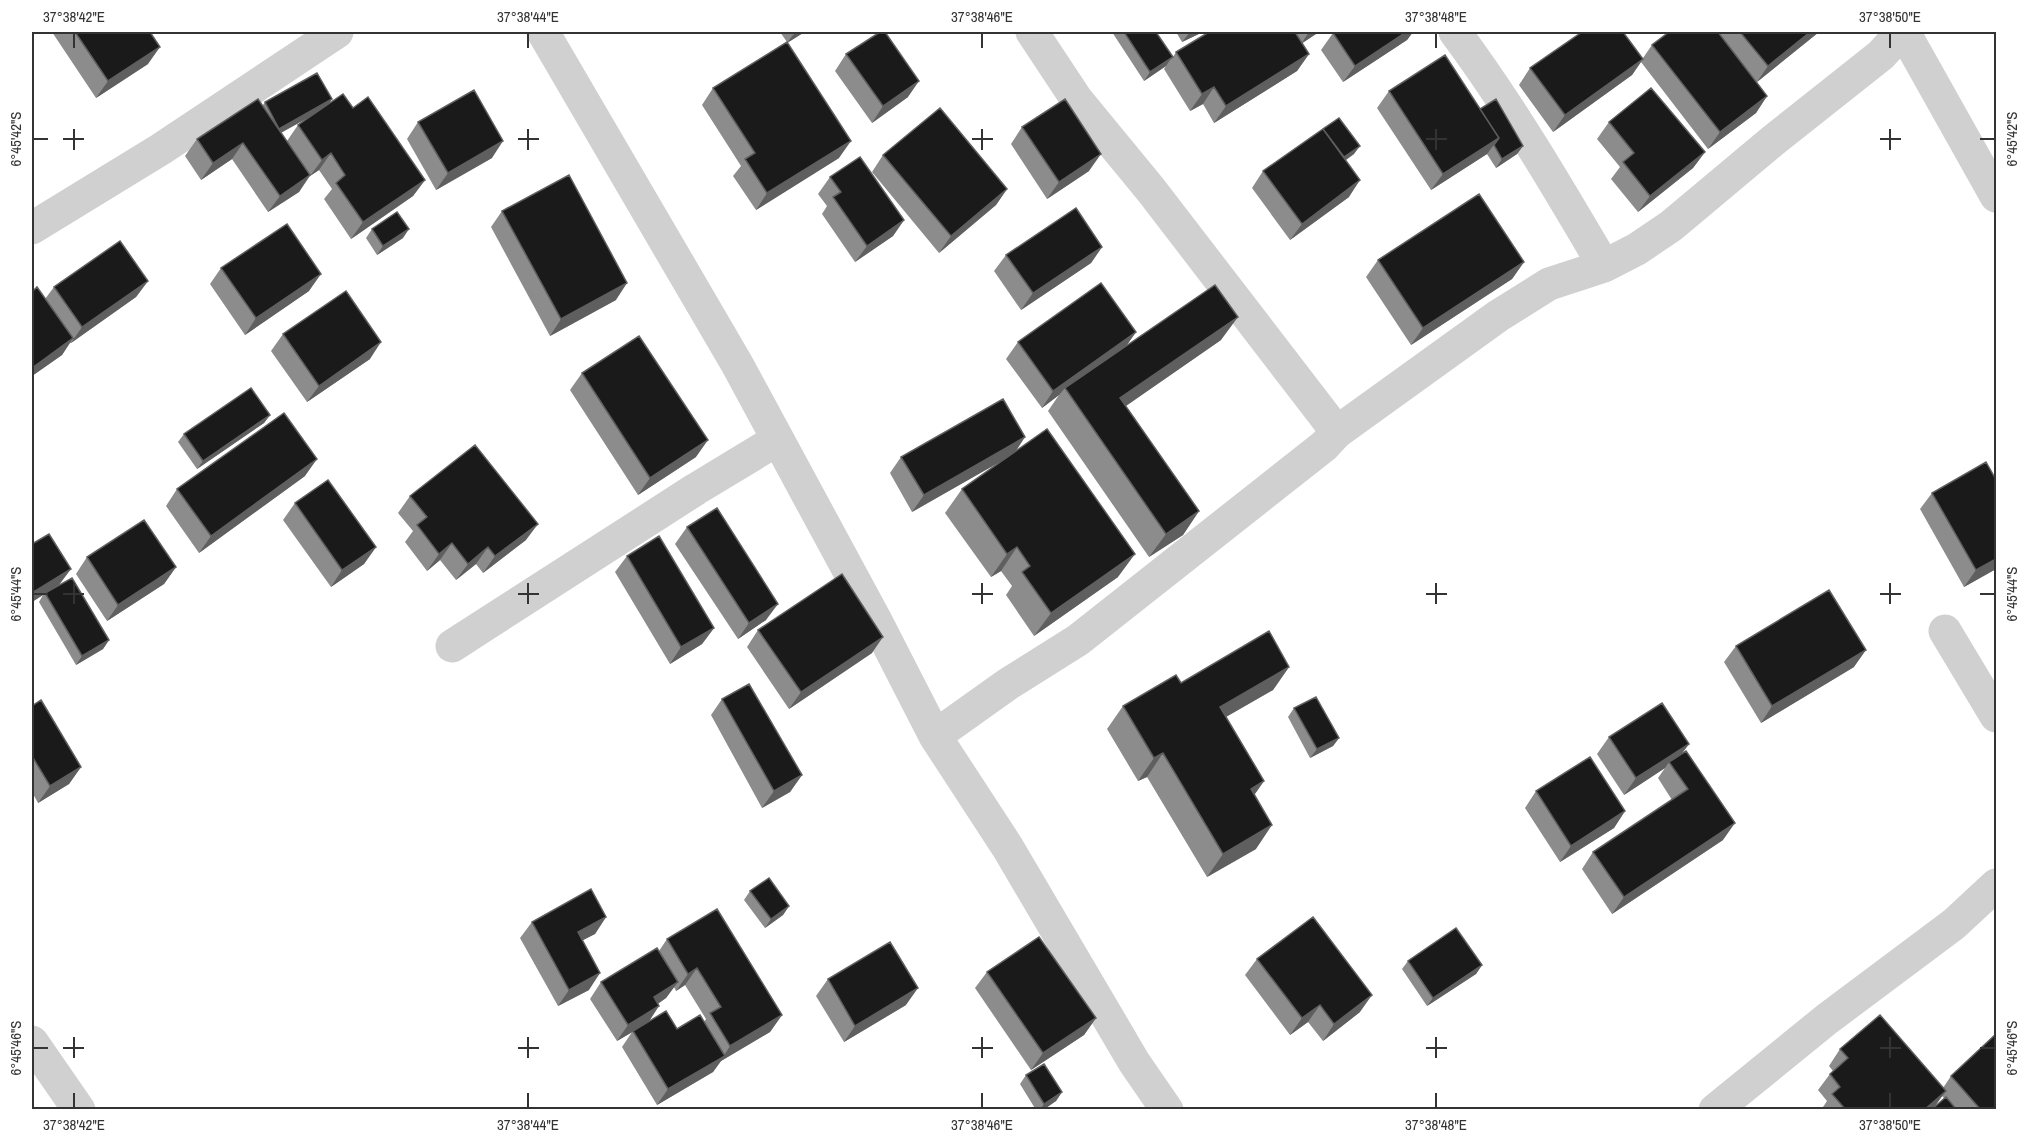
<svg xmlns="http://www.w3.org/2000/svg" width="2028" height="1141" font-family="'Archivo Narrow',sans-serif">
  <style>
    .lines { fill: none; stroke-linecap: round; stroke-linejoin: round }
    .street { stroke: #d0d0d0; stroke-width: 33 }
    .wall { fill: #8c8c8c; fill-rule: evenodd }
    .shaded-wall { fill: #5f5f5f }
    .building { fill: #1a1a1a; stroke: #5f5f5f; stroke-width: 1.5 }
    .ticks { fill: none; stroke: #333; stroke-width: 2 }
    .neatline { fill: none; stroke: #333; stroke-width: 2 }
    .ticks-label { font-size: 15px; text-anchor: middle; fill: #333 }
  </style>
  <rect width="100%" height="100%" fill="#fff"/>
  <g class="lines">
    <!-- street -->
    <path class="street" d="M543,32l194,332 138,255 60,117 73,112 126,214 33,48
      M1032,32l45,68 74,90 186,242
      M1455,32c55,74 102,154 149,234
      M1904,32l92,164
      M32,228l129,-79 176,-117
      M1945,631l51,85
      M452,646l244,-157 81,-49
      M935,736l73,-52 70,-44 246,-194 13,-14 161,-116 51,-32 55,-18 33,-17 34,-23 104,-87 106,-84 21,-23
      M32,1042l47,68
      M1715,1110l112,-91 127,-95 42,-39"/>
  </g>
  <!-- wall -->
  <path class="wall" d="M52,32h98l-2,32 -52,34z
    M780,32h24l-1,1 -16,10 52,115 -83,52 -23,-34 8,-10 -39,-61 11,-17 74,-46z
    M1112,32h44l17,25 3,-5 33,-20h110l-17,11 7,11 -12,17 -83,52 -11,-19 -13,7 -26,-42 2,-3 -22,15z
    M1176,32h27l-21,10z
    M1335,32h78l-6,8 -64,42 -22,-32 12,-17z
    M1669,32h150l-62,50 10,14 -11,17 -48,36 -67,-87 -9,13 -79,57 -34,-47 11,-17 113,-10 9,-13z
    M846,54l62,43 -36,26 -37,-52z
    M1389,91l91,18 43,37 -6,8 -21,14 -9,-14 -56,36 -54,-82z
    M332,99l-3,5 24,4 72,72 -12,16 -62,43 -27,-40 8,-10 -13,-19 -9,6 -11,16 -31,20 -36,-53 -31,21 -16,-24 12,-17 66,-34 2,-3zM309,117l-11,8 -11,16 -6,-8z
    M418,122l74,36 -56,32 -29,-51z
    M1609,122l96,30 -12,16 -55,44 -27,-33 9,-12 -23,-28z
    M1022,127l67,44 -42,28 -36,-55z
    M1354,154l-8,6 3,37 -59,43 -38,-52 11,-17z
    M883,155l124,34 -11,16 -57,48 -67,-81z
    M830,177l74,43 -11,16 -38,26 -33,-48 5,-8 -9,-12z
    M502,211l114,89 -66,36 -59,-109z
    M372,229l31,9 -26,17 -11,-17z
    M1102,247l-11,16 -70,47 -27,-39 12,-16z
    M1378,260l146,2 -12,17 -101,66 -45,-68z
    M221,268l88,23 -64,44 -35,-51z
    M148,281l-12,16 -65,46h-1l-8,12 -30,21v-84l13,7 9,-12z
    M1136,332l-9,13 94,-5 -95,66 73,105 -16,24 -34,22 -101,-146 11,-16 -17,13 -36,-49 12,-17z
    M283,334l87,25 -63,43 -36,-51z
    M582,373l114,84 -58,38 -68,-105z
    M270,415l-6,8 -67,46 -19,-27 6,-8z
    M1016,451l102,126 -84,59 -28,-41 6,-9 -11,-15 -10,6 -46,-64 17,-24 42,-30 -92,53 -22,-39 11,-16z
    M305,476l-106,77 -33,-47 11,-17z
    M1994,476l2,93 -32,18 -44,-78 12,-16z
    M410,496l116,44 -43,33 -7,-9 -20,16 -16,-20 -13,11 -22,-29 8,-11 -15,-18z
    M295,503l81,44 -12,17 -33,23 -48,-67z
    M687,527l79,93 -28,19 -63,-95z
    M32,544l27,41 50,55 -6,9 -27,16 -37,-63 4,-7 -11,7z
    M627,556l87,72 -12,16 -32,20 -55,-92z
    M87,557l89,10 -12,17 -57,37 -31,-47z
    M758,630l114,23 -83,56 -42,-62z
    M1736,646l118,21 -93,56 -37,-61z
    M1289,667l-16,23 -47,27 38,64 -10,14 2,54 -49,28 -60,-100 -9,4 -31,-52 16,-23 58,-23z
    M722,699l80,76 -12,17 -28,16 -51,-93z
    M32,706l49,61 -12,17 -31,19 -6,-11z
    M1294,708l45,30 -6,8 -23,12 -22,-41z
    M1609,737l80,7 -7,9 41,87 -111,74 -30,-45 11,-17 79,-52 -14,-22 7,-10 -41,27 -27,-41z
    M1536,791l89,20 -11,17 -54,34 -35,-54z
    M750,891l39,15 -6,9 -18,13 -21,-28z
    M606,917l-11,17 -13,6 7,50 -31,16 -38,-68 12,-16z
    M667,939l115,76 -12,17 -49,29 -8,11 -56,33 -35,-58 10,-15 -15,9 -27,-42 11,-17 58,-31zM685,985l21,34 -2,3 -27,7 -28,-8 9,-17 8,-6 8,-11 2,4z
    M1257,959l103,53 -37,29 -15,-19 -18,13 -45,-60z
    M1408,961l74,4 -6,9 -49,32 -25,-37z
    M987,972l109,46 -12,17 -53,35 -56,-82z
    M828,979l78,26 -62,37 -28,-46z
    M1840,1049l103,39 8,-12 45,34h-175l6,-9 -9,-11 12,-16 3,-3 -4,-5zM1942,1096l2,2 -9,8z
    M1026,1075l36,17 -6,9 -13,9h-7l-16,-26z"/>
  <!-- shaded-wall -->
  <path class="shaded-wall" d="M798,32h6l-1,1 -16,10 6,-8z
    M1190,32h13l-21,10z
    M1309,32h10l-18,12z
    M1406,32h7l-6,8 -64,42 12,-16z
    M1810,32h9l-62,50 11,-16z
    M160,47l-12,17 -52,34 12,-17z
    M1309,54l-12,17 -83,52 12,-17z
    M1172,57l-6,9 -22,15 6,-9z
    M1643,59l-11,16 -79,57 12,-17z
    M919,81l-11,16 -36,26 11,-17z
    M1214,87l-11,17 -13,7 12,-17z
    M1767,96l-11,17 -48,36 12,-17z
    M332,99l-6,9 -53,29 6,-8z
    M1499,138l-12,16 -56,36 12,-16z
    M503,141l-11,17 -56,32 12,-17z
    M851,141l-12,17 -83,52 11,-17z
    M243,143l-11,16 -31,21 12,-17z
    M1360,146l-6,8 -17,12 6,-9z
    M1523,146l-6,8 -21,14 6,-9z
    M1705,152l-12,16 -55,44 12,-16z
    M331,153l-12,17 -9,6 12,-16z
    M1101,154l-12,17 -42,28 12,-17z
    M310,175l-11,17 -31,20 12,-16z
    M425,180l-12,16 -62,43 12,-17z
    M1360,180l-11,17 -59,43 12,-16z
    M1007,189l-11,16 -57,48 12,-17z
    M904,220l-11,16 -38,26 12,-16z
    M409,229l-6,9 -26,17 6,-9z
    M1102,247l-11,16 -70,47 12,-17z
    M1524,262l-12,17 -101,66 12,-17z
    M321,274l-12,17 -64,44 11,-17z
    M148,281l-12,16 -65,46 11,-16z
    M627,283l-11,17 -66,36 11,-17z
    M1238,317l-17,23 -117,81 16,-23z
    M1136,332l-12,17 -59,39 -6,7 -17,13 11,-17z
    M73,338l-11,17 -30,21v-8z
    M381,342l-11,17 -63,43 12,-16z
    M270,415l-6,8 -67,46 6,-8z
    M1025,437l-11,17 -102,58 12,-17z
    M708,440l-12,17 -58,38 12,-17z
    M317,459l-12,17 -106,77 12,-17z
    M1199,511l-16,24 -34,22 17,-23z
    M538,524l-12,16 -43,33 12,-17z
    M452,543l-12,17 -13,11 12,-17z
    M376,547l-12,17 -33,23 11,-17z
    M488,547l-12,17 -20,16 12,-16z
    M1017,547l-16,24 -10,6 16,-23z
    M1135,554l-17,23 -84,59 17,-23z
    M1996,559v10l-32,18 12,-17z
    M176,567l-12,17 -57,37 11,-16z
    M71,569l-12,16 -14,8 -2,2 -11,7v-9z
    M778,604l-12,16 -28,19 11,-16z
    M714,628l-12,16 -32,20 11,-17z
    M883,637l-11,16 -83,56 12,-17z
    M109,640l-6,9 -27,16 6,-9z
    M1866,650l-12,17 -93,56 11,-17z
    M1289,667l-16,23 -70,40 17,-23z
    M1339,738l-6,8 -23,12 7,-9z
    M1689,744l-12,16 -8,2 -4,6 -41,27 12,-17z
    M1163,753l-16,24 -9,4 16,-23z
    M81,767l-12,17 -31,19 12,-17z
    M802,775l-12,17 -28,16 12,-17z
    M1264,781l-16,23 3,-15z
    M1625,811l-11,17 -54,34 11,-16z
    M1735,823l-12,17 -111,74 12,-17z
    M1272,825l-16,24 -49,28 16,-23z
    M789,906l-6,9 -18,13 6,-9z
    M606,917l-11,17 -29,15 12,-17z
    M1482,965l-6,9 -49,32 6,-8z
    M697,968l-12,17 -9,6 12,-17z
    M600,973l-11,17 -31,16 11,-16z
    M678,982l-12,16 -24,16 12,-17z
    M918,988l-12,17 -62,37 11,-16z
    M1372,995l-12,17 -37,29 11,-17z
    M1320,1005l-12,17 -18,13 12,-17z
    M659,1006l-11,17 -31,18 11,-16z
    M782,1015l-12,17 -49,29 -8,11 -56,33 11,-16 55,-32 7,-11z
    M1096,1018l-12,17 -53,35 12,-17z
    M1946,1091l-14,19h-8z
    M1062,1092l-6,9 -13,9h-3l4,-6z"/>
  <!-- building -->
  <path class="building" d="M75,32h75l10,15 -52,34z
    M880,32h5l34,49 -36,25 -37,-52z
    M1124,32h32l17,25 -23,15z
    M1209,32h86l14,22 -83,52 -12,-19 -12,7 -26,-42z
    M1335,32h71l-51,34 -22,-33z
    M1582,32h41l20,27 -78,56 -35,-47z
    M1669,32h49l49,64 -47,36 -68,-87z
    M1740,32h70l-42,34z
    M787,42l64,99 -84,52 -22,-34 10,-6 -42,-65z
    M1445,55l54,83 -56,36 -54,-83z
    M317,73l15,26 -53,30 -14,-27z
    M1651,88l54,64 -55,44 -27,-34 11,-9 -25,-31z
    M474,90l29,51 -55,32 -30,-51z
    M343,94l10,14 15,-11 57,83 -62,42 -27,-39 9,-8 -14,-22 -9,7 -24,-35z
    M258,99l52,76 -30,21 -37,-53 -30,20 -16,-24z
    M1065,99l36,55 -42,28 -37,-55z
    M1496,99l27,47 -21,13 -8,-14 5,-7 -19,-29z
    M940,108l67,81 -56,47 -68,-81z
    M1339,118l21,28 -16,11 -21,-28z
    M1323,129l37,51 -58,44 -39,-53z
    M860,157l44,63 -37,26 -34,-49 8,-5 -11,-15z
    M569,175l58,108 -66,36 -59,-108z
    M1479,194l45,68 -101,66 -45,-68z
    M1076,208l26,39 -69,46 -27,-38z
    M397,212l12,17 -26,17 -11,-17z
    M287,224l34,50 -65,44 -35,-50z
    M120,241l28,40 -66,46 -28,-40z
    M1101,283l35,49 -83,59 -35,-49z
    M1215,285l23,32 -118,81 79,113 -33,23 -101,-146z
    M37,287l36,51 -41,30v-76z
    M346,291l35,51 -62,44 -36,-52z
    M639,336l69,104 -58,38 -68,-105z
    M251,388l19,27 -67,46 -19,-27z
    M1003,399l22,38 -101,58 -23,-38z
    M284,413l33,46 -106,77 -34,-47z
    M1047,429l88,125 -84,59 -29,-41 8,-6 -13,-19 -10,7 -45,-65z
    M475,445l63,79 -43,32 -7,-9 -20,17 -16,-21 -13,11 -22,-29 10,-8 -17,-21z
    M1986,462l8,14 2,-1v84l-20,11 -44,-77z
    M328,480l48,67 -34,23 -47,-67z
    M717,508l61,96 -29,19 -62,-96z
    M144,520l32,47 -58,38 -31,-48z
    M49,534l22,35 -39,24v-49z
    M659,536l55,92 -33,19 -54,-91z
    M842,574l41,63 -82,55 -43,-62z
    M72,578l37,62 -27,16 -37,-63z
    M1829,590l37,60 -94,56 -36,-60z
    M1269,631l20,36 -69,40 44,74 -13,8 21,36 -49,29 -60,-101 -9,5 -31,-52 53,-31 5,8z
    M749,684l53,91 -28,16 -52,-92z
    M1316,697l23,41 -22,11 -23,-41z
    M41,700l40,67 -31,19 -18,-30v-50z
    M1662,703l27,41 -53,34 -27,-41z
    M1686,751l49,72 -111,74 -31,-45 95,-63 -19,-27z
    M1590,757l35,54 -54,35 -35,-55z
    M769,878l20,28 -18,13 -21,-28z
    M591,889l15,28 -28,15 22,41 -31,17 -37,-68z
    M717,909l65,106 -52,31 -20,-33 11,-6 -24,-39 -9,6 -21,-35z
    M1313,917l59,78 -38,29 -14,-19 -18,13 -45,-59z
    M1456,928l26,37 -49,33 -25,-37z
    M1039,937l57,81 -53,35 -56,-81z
    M890,942l28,46 -63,38 -27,-47z
    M657,948l21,34 -24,15 5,9 -31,19 -27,-43z
    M666,1011l11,18 23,-14 25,41 -57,33 -35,-58z
    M1880,1015l66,76 -22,19h-78l-14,-16 8,-7 -10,-13 18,-16 -8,-9z
    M1996,1034v76h-15l-30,-34z
    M1044,1064l18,28 -18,12 -18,-29z
    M1946,1097l11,13h-26z"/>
  <!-- ticks -->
  <path class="ticks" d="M74,33v15M528,33v15M982,33v15M1436,33v15M1890,33v15M74,129v21M528,129v21M982,129v21M1436,129v21M1890,129v21M33,139h15M63,139h21M518,139h21M972,139h21M1426,139h21M1880,139h21M1980,139h15M74,583v21M528,583v21M982,583v21M1436,583v21M1890,583v21M33,594h15M63,594h21M518,594h21M972,594h21M1426,594h21M1880,594h21M1980,594h15M74,1037v21M528,1037v21M982,1037v21M1436,1037v21M1890,1037v21M33,1048h15M63,1048h21M518,1048h21M972,1048h21M1426,1048h21M1880,1048h21M1980,1048h15M74,1093v15M528,1093v15M982,1093v15M1436,1093v15M1890,1093v15"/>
  <!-- border -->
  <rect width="2028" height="1141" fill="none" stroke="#ffffff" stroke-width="66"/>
  <rect x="33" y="33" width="1962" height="1075" class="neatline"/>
  <g class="ticks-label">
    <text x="74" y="22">37°38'42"E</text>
    <text x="528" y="22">37°38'44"E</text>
    <text x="982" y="22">37°38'46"E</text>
    <text x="1436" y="22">37°38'48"E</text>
    <text x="1890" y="22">37°38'50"E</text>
    <text transform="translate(16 139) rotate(-90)" y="5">6°45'42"S</text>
    <text transform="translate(2012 139) rotate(-90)" y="5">6°45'42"S</text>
    <text transform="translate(16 594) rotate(-90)" y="5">6°45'44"S</text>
    <text transform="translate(2012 594) rotate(-90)" y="5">6°45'44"S</text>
    <text transform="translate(16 1048) rotate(-90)" y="5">6°45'46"S</text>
    <text transform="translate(2012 1048) rotate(-90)" y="5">6°45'46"S</text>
    <text x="74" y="1130">37°38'42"E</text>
    <text x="528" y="1130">37°38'44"E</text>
    <text x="982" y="1130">37°38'46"E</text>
    <text x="1436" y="1130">37°38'48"E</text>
    <text x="1890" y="1130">37°38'50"E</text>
  </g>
</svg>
